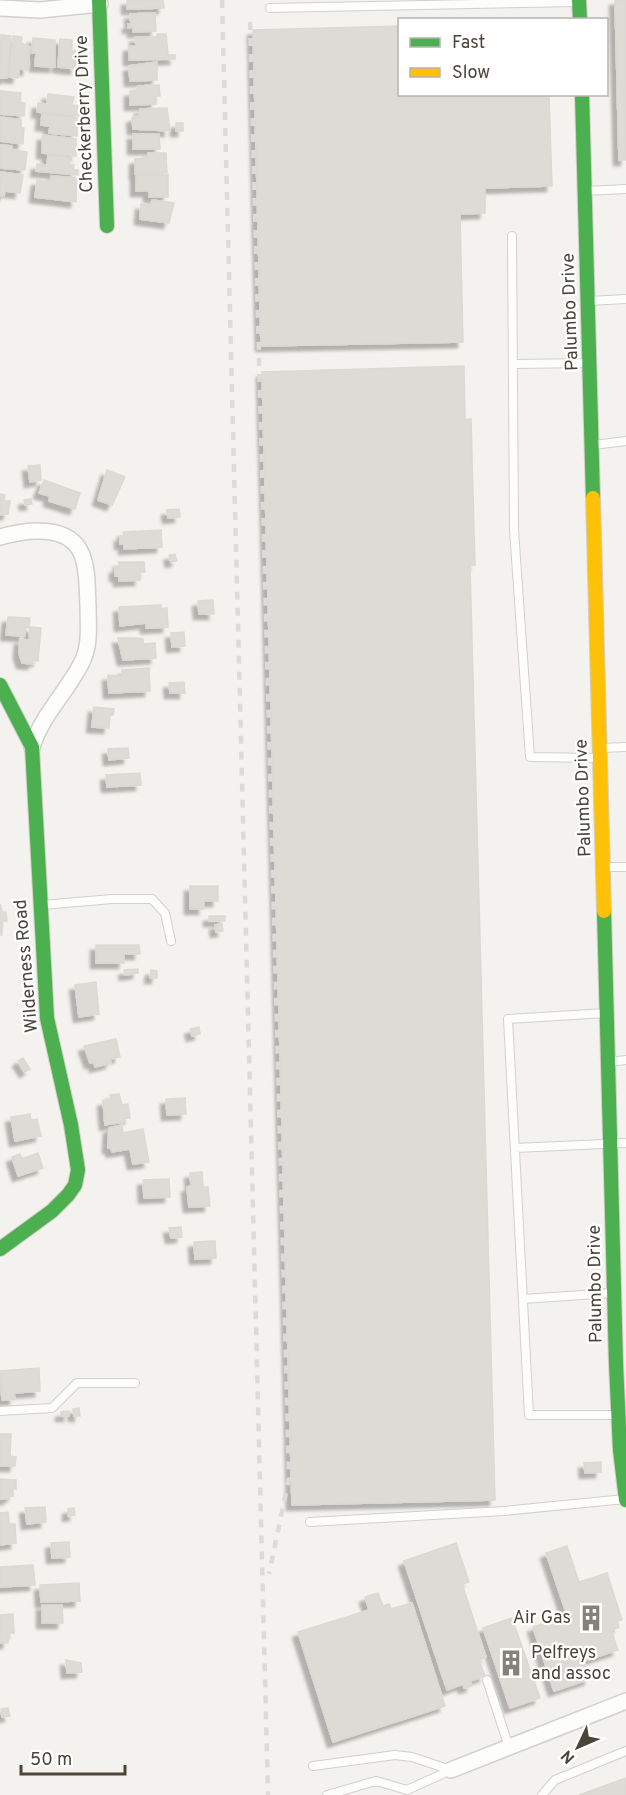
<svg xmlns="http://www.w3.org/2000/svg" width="626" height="1795" font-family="Overpass,sans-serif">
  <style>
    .building { fill: #dedbd6; stroke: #dcd9d4; stroke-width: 1.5; filter: url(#shadow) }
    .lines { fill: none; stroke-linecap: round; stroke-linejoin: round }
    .lane-casing { stroke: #d2d0cb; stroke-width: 10 }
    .street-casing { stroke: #d2d0cb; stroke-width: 18 }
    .fast-casing { stroke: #d3cfc5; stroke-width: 16 }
    .slow-casing { stroke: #d3cfc5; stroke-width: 16 }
    .lane { stroke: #fdfdfc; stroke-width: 8 }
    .street { stroke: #fdfdfc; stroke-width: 15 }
    .fast { stroke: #4caf50; stroke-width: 14 }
    .slow { stroke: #ffc107; stroke-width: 14 }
    .rail { stroke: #dbdbda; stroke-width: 4.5; stroke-dasharray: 8 8; stroke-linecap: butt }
    .labels { text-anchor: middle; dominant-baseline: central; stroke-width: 4.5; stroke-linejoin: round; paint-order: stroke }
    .street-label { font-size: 18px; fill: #4b4439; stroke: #fff }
    .poi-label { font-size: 18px; fill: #4b4439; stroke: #fff; text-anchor: end }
  </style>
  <defs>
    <filter id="shadow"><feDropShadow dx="-5.5" dy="5.5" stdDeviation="1.5" flood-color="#0004"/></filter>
  </defs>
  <rect width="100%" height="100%" fill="#f4f2ee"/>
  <!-- building -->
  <path class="building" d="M127,0h36l1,8 -37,1z
    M615,0h11v160h-7z
    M155,13l1,18 -23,1v-5l-5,1v-4h3l-1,-10z
    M400,26v68h149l3,92 -67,2v25l-25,1 3,128 -202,4 -8,-316z
    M157,34h9l2,21h7v4l-46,1v-14h7l-1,-9h22z
    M1,35l10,1 -4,42h-7z
    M13,36l9,1 -1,6 9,4 -2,23 -9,-1 -1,9 -9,-1z
    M33,38l22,2v27l-20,-1 1,-13h-4z
    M60,39l12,1v11h5l-1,18 -18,-2z
    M157,62v18l-27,1 -1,-15z
    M159,85l1,11h-4v8l-26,1v-14h6l2,-5z
    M0,91l21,2 -1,9 5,1 -1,13 -24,-2z
    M48,94l26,3 -2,8 8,1 -1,10 -42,-4 1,-9 9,1z
    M167,108l3,23 -37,-2 -1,-11 8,-3v-6z
    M42,114l35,4v18l-28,-3 1,-7 -9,-1z
    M0,117l21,3v8h3l-1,16 -23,-3z
    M176,123h7v8h-7z
    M133,134h26l1,15h-27z
    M43,135l33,4v17l-34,-3z
    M0,145l12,1 -1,4 16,2 -2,18 -25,-2z
    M148,153h18l1,20 -32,1v-15l14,-1z
    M48,155l22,3 -1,6 5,1 -1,5h5v5l-42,-4 1,-7 10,1z
    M0,172l23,3 -3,18 -15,-2 -1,5h-4z
    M136,175h32v22h-19v-6h-13z
    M51,176l26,2 -1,24 -41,-5 2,-17 14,1z
    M152,200l22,3 -5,20 -29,-4 1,-15 10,1z
    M464,366l1,54 6,-1 4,146h-5l25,935 -203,5 -30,-1133z
    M40,465l1,15 -11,2 -2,-16z
    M107,470l18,7 -13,28 -14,-5z
    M44,480l36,13 -5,16 -26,-8 1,-5 -11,-3z
    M0,494l5,1 -1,6h6l-2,13 -8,1z
    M31,499l1,5 -7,1 -1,-5z
    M179,509l1,8 -12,1 -1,-8z
    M161,530l1,17 -38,2v-6l-4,1v-8h4l-1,-4z
    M175,554l2,7 -6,1 -2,-7z
    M119,562h25l1,10h-5v8l-21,1v-5h-4v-8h4z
    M213,600l1,14h-15l-1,-13z
    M161,605v4l6,-1 1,19 -22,1v-5l-26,3 -1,-19z
    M8,617l22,1 -1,10 -4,-1v9l-19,-1z
    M30,627l11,1 -3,33 -4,-1 -1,4 -11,-1 -3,-10 1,-14 9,1z
    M184,632l1,14 -13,1 -1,-14z
    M118,638h18l7,1v5l12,-1 1,15 -33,2z
    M149,668l1,23 -41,2 -1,-18 14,1v-6z
    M184,682l1,11h-15l-1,-10z
    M94,707l20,2 -1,6h-3l-1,13 -17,-1z
    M128,748l1,10 -20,2 -1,-11z
    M140,773l1,12 -34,2 -1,-12z
    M190,886h28v15h-14v8h-14z
    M0,904l2,8h4l1,9h-5v14h-2z
    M209,916h16v5h-16z
    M222,924l1,7 -7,1 -1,-7z
    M96,945h43l1,9h-16v9h-28z
    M138,969v4l-13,2 -1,-5z
    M151,970l6,1v7h-7z
    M96,982l3,32 -20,3 -4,-32z
    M199,1027l1,7 -8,2 -2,-7z
    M116,1039l4,18 -10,2 1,4 -16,4 -1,-5 -4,1 -6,-17z
    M23,1058l7,11 -5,3 -7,-11z
    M119,1094l3,11 6,-1 2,14 -6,1v3l-19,3 -2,-24 8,-1 -1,-5z
    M185,1098l1,16 -19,1 -1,-16z
    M30,1114l1,6 6,-1 4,17 -26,5 -4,-24z
    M122,1125l1,8 20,-4 6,33 -16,2 -3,-15 -18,3 -1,-4h-3l1,-20z
    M38,1153l5,15 -25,8 -6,-19 8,-3 2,5z
    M202,1172l1,15h5l2,19 -21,1 -2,-20 4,-1 -1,-13z
    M169,1179l1,18 -26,1 -1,-18z
    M181,1227l1,10 -11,1 -2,-10z
    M215,1241l1,17 -21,1 -1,-17z
    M39,1368l1,23 -26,2 1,6 -13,1 -2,-29z
    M79,1408l1,8h-6l-1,-7z
    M69,1411v5h-8v-4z
    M0,1434h11l-1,22 6,1 -1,9h-15z
    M601,1462v10l-16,1 -1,-10z
    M0,1479l16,1v9h-3v7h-4v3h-9z
    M45,1507l1,15 -19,2 -2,-16z
    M74,1508l1,7 -7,1v-7z
    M8,1512l1,12h6l1,19 -16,2v-32z
    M69,1542l1,15 -18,1 -1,-15z
    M456,1543l13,39 -7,2 24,73 -7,3 6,16 -15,5 2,5 -8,2 -1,-4 -16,6 -43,-129z
    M567,1546l12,36 28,-9 15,47 -5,1 2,6 -8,3 7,20 -34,11 6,18 -36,12 -21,-64 34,-12 -21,-62z
    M33,1565l2,20 -35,2v-20z
    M79,1583l1,18 -39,1 -1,-17z
    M378,1593l5,13 6,-2 2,5 21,-6 33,103 -112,36 -35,-110 71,-22 -4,-13z
    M42,1605h20l1,18h-21z
    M13,1614l1,19h-6v10h-8v-28z
    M512,1618l28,80 -30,10 -27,-80z
    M66,1660l15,3 1,9 -15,1z
    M8,1708l2,8 -8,1 -1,-8z
    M626,1778v17h-47z"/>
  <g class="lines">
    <!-- lane casing -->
    <g class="lane-casing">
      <path id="lane" d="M270,8l308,-6
        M586,191l40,-2
        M512,236l2,294 16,227 69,1
        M589,301l37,-2
        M515,364l74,-1
        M594,445l32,-4
        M601,748l25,-1
        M604,867h22
        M42,905l70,-6h40l13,14 6,28
        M606,1013l-98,6 21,396h88
        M610,1062l16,-2
        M515,1148l111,-5
        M523,1299l88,-6
        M0,1411l52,-3 25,-25h58
        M310,1522l194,-11 121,-12
        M487,1680l22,67
        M313,1766l82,-11 17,2 39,13
        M327,1795l49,-14 31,9 44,-20
        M542,1795l13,-15 71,-29"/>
    </g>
    <!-- street casing -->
    <g class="street-casing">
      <path id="street" d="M0,8l40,2 60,-6
        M0,537c25,-7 70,-14 82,18 6,15 5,34 6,50 0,20 3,41 -7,59 -15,29 -39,51 -49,83
        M451,1770l175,-69"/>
    </g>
    <!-- fast casing -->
    <g class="fast-casing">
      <path id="fast" d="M99,0l8,226
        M579,0l1,20
        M582,94l11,404
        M0,685l32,62 15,271 24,107 7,45 -3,15 -7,10 -16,16 -52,38
        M604,911l12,453 4,86 6,50"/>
    </g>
    <!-- slow casing -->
    <g class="slow-casing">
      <path id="slow" d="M593,498l11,413"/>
    </g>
    <!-- lane -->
    <use href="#lane" class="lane"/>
    <!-- street -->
    <use href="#street" class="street"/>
    <!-- fast -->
    <use href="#fast" class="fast"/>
    <!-- slow -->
    <use href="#slow" class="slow"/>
    <!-- rail -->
    <path class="rail" d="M222,0l46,1795
      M250,22l39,1456 -20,96"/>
  </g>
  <!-- icons -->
  <defs>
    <g id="building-bare" transform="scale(2.07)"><path d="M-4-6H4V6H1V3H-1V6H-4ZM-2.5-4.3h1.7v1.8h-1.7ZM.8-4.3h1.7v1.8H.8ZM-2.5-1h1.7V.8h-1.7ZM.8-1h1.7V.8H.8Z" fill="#868178" stroke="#fff" stroke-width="2.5" paint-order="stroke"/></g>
  </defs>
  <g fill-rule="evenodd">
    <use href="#building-bare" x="591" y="1618"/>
    <use href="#building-bare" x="511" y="1663"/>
  </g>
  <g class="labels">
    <!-- street labels -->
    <g class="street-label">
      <text transform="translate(85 114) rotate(-92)">Checkerberry Drive</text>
      <text transform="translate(571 312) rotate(-92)">Palumbo Drive</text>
      <text transform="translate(584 798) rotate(-92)">Palumbo Drive</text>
      <text transform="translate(27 966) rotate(-95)">Wilderness Road</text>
      <text transform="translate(596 1284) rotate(-91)">Palumbo Drive</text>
    </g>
    <!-- poi labels -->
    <g class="poi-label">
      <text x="571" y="1618">Air Gas</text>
      <text x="531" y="1653" text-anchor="start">Pelfreys<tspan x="531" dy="21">and assoc</tspan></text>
    </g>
  </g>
  <!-- legend -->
  <rect x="398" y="18" width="210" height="78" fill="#ffffff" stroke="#b7b4b0" stroke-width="1.5"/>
  <rect x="410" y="38" width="30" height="9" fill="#4caf50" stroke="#b7b4b0" stroke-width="1.5"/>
  <text x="452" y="48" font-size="18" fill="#4b4439">Fast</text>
  <rect x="410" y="68" width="30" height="9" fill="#ffc107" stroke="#b7b4b0" stroke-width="1.5"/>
  <text x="452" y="78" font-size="18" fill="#4b4439">Slow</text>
  <!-- north arrow -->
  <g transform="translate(578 1747) rotate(226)" stroke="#ffffff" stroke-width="4.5" paint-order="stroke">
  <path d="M0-4.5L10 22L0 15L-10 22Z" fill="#4b4439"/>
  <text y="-9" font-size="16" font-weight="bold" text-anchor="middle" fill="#4b4439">N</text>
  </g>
  <!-- scale -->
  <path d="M21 1765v9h104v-9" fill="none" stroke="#4b4439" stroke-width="3"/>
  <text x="30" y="1765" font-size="18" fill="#4b4439" stroke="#ffffff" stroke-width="4.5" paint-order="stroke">50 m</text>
</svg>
